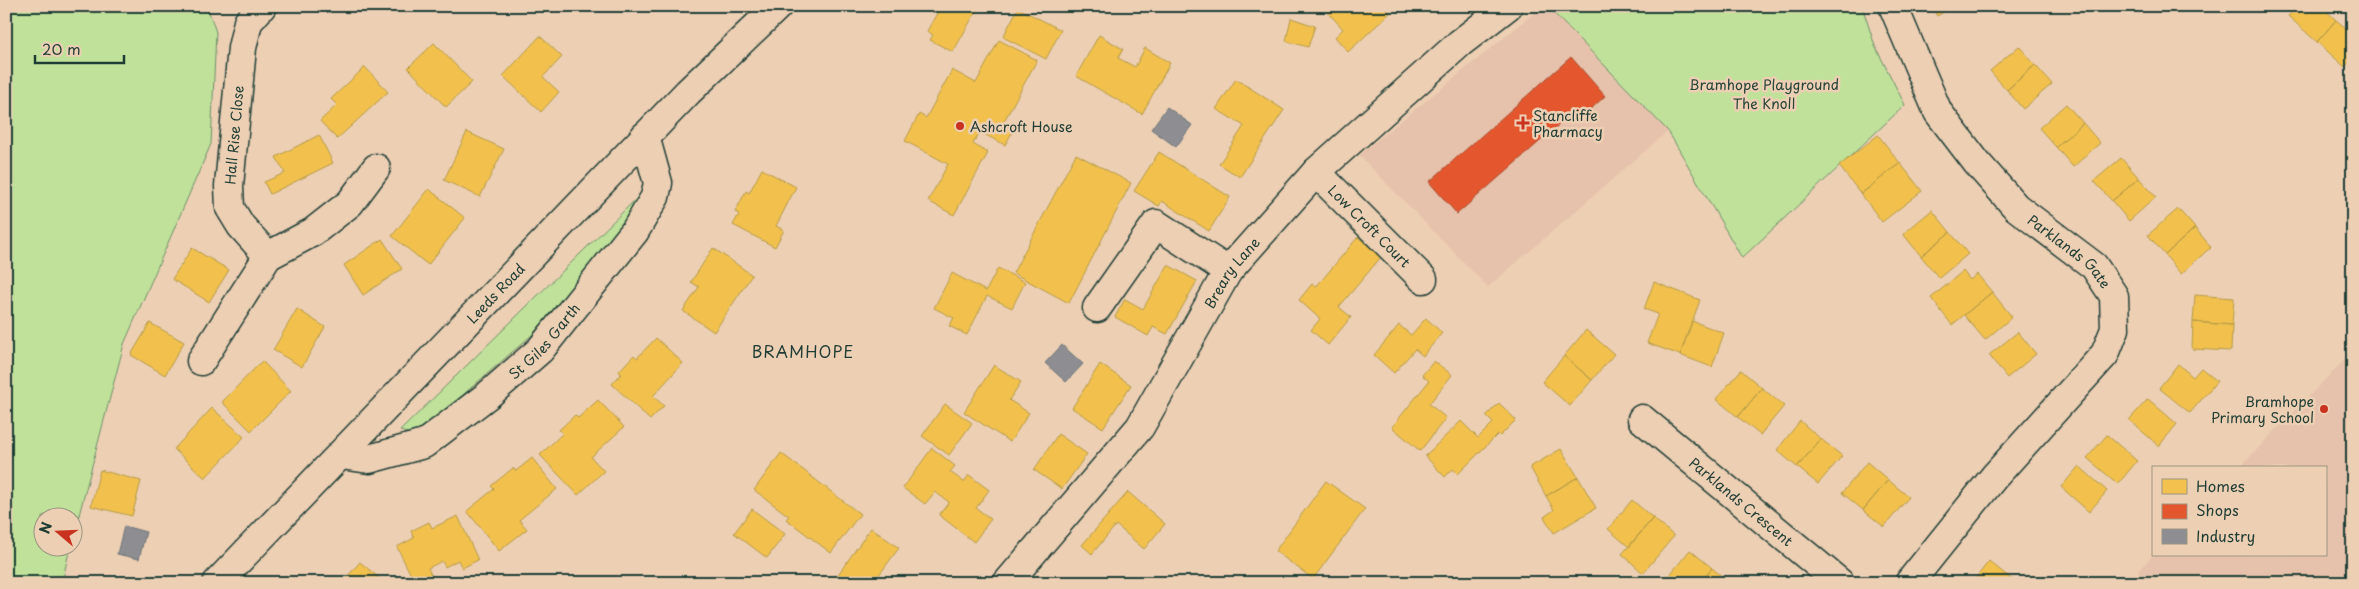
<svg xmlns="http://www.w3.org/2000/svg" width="2359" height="589" font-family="'Playpen Sans',sans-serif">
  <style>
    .built { fill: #e6c1ab }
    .green { fill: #bfe19a; stroke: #6f8f67 }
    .homes { fill: #f2c14e; stroke: #b39946 }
    .shops { fill: #e4572e; stroke: #a94f30 }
    .industry { fill: #8d8d92; stroke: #6c7576 }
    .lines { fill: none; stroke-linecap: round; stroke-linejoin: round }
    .minor-casing { stroke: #1f3d34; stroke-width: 31 }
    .highway-casing { stroke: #1f3d34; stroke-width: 31 }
    .minor { stroke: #edcfb4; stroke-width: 28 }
    .highway { stroke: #edcfb4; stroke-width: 28 }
    .poi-dot { fill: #c8321e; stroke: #edcfb4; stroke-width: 2 }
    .labels { text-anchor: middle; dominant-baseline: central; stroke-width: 5; stroke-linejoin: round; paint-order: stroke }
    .park-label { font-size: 14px; fill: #274539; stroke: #edcfb4 }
    .poi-label { font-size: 14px; fill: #1f3d34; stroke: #edcfb4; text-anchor: start }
    .street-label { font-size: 14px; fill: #1f3d34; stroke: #edcfb4 }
    .quarter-label { font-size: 16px; letter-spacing: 1px; fill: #1f3d34; stroke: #edcfb4 }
  </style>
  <rect width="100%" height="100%" fill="#edcfb4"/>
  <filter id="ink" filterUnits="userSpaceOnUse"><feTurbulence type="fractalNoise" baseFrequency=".02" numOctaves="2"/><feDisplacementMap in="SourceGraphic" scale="10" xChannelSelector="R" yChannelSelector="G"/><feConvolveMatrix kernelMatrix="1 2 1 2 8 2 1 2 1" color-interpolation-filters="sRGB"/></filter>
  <g filter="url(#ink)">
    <!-- built -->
    <path class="built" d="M1543,6h4l121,125 -180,156 -129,-132z
      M2353,351v232h-206l-9,-12 15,-16h172v-87h-86z"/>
    <!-- green -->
    <path class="green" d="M6,6h201l9,26 -5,112 -87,200 -51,194 -1,-22h-30v30l28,1 -8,36h-56z
      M1547,6h315l13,40 30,59 -163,153 -74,-127z
      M640,195l-1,10 -106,129 -92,80 -30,20 -11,-3z"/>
    <!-- homes -->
    <path class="homes" d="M949,6h30l-26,46 -23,-12 3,-5 -6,-4 13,-23 6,3z
      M1328,6h56l6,7 -42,39 -13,-15 8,-8 -18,-20z
      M1931,6h22l-16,10z
      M2297,6h24l15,14 -19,22 -29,-26z
      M1018,8l43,22 -15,29 -43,-22z
      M1291,18l24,8 -7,21 -22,-6z
      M2336,20l17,14v24l-8,9 -28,-25z
      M1099,35l24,14 -5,9 17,9 10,-19 25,15 -28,51 -66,-38z
      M540,36l22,21 -19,20 16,15 -18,20 -38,-36z
      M999,40l38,20 -34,63 11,6 -9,16 -25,-13 -7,12 15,9 -34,62 -26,-14 20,-37 -43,-23 14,-27 7,4 26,-48 24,13z
      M434,43l38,39 -26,25 -38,-39z
      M2019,46l16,19 -28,25 -17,-19z
      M2035,65l17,19 -29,25 -16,-19z
      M365,67l23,25 -51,47 -17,-18 17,-16 -6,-6z
      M1236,79l48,31 -44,67 -21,-13 25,-38 -28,-17z
      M2066,104l17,19 -27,24 -17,-19z
      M2083,123l17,20 -27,24 -17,-20z
      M467,132l37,17 -24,48 -36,-17z
      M319,135l14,28 -63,31 -6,-12 21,-9 -9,-16z
      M1878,135l22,28 -39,31 -22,-28z
      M1159,152l71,45 -21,34 -47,-30 -3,5 -25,-15z
      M1076,154l55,29 -62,120 -56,-30z
      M2121,158l18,20 -27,23 -18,-20z
      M1900,163l22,28 -40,31 -21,-28z
      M762,169l34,18 -20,39 8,4 -9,17 -42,-22 6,-11 -4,-2 11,-21 3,2z
      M2139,178l17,19 -27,24 -17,-20z
      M429,189l36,29 -37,47 -36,-29z
      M2178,209l17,19 -30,27 -17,-20z
      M1932,210l18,22 -29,24 -18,-22z
      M2195,228l16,19 -30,27 -16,-19z
      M1950,232l18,22 -29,24 -18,-22z
      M1358,237l23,20 -42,50 12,10 -23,28 -17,-15 9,-11 -21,-19 13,-16 4,3z
      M382,239l20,30 -39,26 -19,-30z
      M192,248l37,22 -20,32 -37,-23z
      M713,248l39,27 -38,57 -31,-21 16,-24 -8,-5z
      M1168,265l29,16 -30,53 -14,-7 -5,9 -33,-19 10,-18 18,10z
      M998,268l27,14 -13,26 -25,-12 -20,39 -18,-9 5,-8 -20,-10 18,-35 34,18z
      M1963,271l7,9 7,-6 15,18 -40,33 -21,-27z
      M1654,282l46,18 -20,55 -33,-12 11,-29 -14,-5z
      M1992,292l20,25 -27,23 -21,-25z
      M2195,295l39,3 -2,27 -39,-3z
      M297,309l28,18 -23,40 -29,-17z
      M1426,318l16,15 -19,23 -8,-7 -21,24 -20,-18 25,-30 12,10z
      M1692,321l32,12 -12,34 -32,-12z
      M2193,322l39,3 -1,26 -39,-2z
      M150,323l34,19 -19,33 -34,-20z
      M1586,330l28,24 -22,26 -28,-24z
      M2018,332l18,22 -29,24 -18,-23z
      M656,338l27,25 -30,33 11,10 -14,14 -38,-36 9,-10 -2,-3 15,-16 3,3z
      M1564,356l28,24 -22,26 -28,-24z
      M262,361l29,30 -40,40 -29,-29z
      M1434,361l18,14 -23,29 17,14 -26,33 -28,-24 37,-46 -7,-6z
      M1100,364l31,21 -28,43 -31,-20z
      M2178,364l15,13 8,-9 16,13 -27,32 -31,-25z
      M994,365l27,17 -12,18 20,13 -19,29 -46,-30z
      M1741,370l21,18 -24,29 -22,-18z
      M1762,388l22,18 -24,29 -22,-18z
      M2148,399l29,25 -18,22 -30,-26z
      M598,400l26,27 -33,30 13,14 -26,24 -38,-40 23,-22 -4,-3 16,-15 3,3z
      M1499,403l17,17 -16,16 -2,-2 -40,40 -5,-5 -8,8 -20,-21 36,-35 17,17 15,-15 -7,-7z
      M945,404l27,19 -23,32 -27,-19z
      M212,408l32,29 -39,41 -31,-29z
      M1800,421l21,18 -24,28 -20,-17z
      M1058,434l29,20 -25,35 -28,-19z
      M2107,435l30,26 -19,23 -31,-26z
      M1821,439l21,17 -24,28 -21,-17z
      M932,448l23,18 -5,6 14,10 5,-7 20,15 -13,18 15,11 -17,23 -35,-27 10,-13 -14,-10 -10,12 -22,-16z
      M1561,449l17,28 -32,19 -16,-29z
      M781,453l79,61 -29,39 -45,-34 3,-3 -35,-26z
      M532,458l25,31 -38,31 8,9 -28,22 -32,-40 27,-22 -3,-3 22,-18 3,3z
      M1867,462l21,18 -25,30 -21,-17z
      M2079,466l28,25 -18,21 -28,-25z
      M100,470l41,11 -9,35 -41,-10z
      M1578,477l18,31 -42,25 -10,-16 10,-7 -8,-14z
      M1888,480l21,17 -25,30 -21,-17z
      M1326,481l39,28 -52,70 -38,-28z
      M1128,492l37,32 -21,25 -28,-24 -24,29 -10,-9z
      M1632,500l21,18 -24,29 -21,-18z
      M752,509l33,25 -18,24 -33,-25z
      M458,516l20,44 -16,8 -4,-8 -13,7 -3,-6 -14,7 4,9 -11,6h-6l-18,-36 17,-9 -3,-7 18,-9 3,6z
      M1653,518l21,18 -31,37 -21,-19z
      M871,528l28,20 -23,31 5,4h-49z
      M1690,550l22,18 -13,15h-36z
      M1989,561l27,22h-44z
      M360,562l24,20 -1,1h-41z
      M1712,568l18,15h-31z"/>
    <!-- shops -->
    <path class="shops" d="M1571,57l34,39 -28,26 -7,-7 -113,99 -28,-32z"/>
    <!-- industry -->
    <path class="industry" d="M1167,107l25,18 -16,22 -25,-18z
      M1062,345l21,19 -17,18 -21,-19z
      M124,526l22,6 -7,27 -22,-5z"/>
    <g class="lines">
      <!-- minor casing -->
      <g class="minor-casing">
        <g id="minor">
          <path d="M262,6l-14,16 -6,26 -13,138 1,22 11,18 27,30"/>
          <path id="s1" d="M1893,6l45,106 39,51 39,44 78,59 20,30 1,33 -10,25 -111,123 -85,106"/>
          <path id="s2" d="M1316,172l107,107"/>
          <path d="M1097,308l59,-84 72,47"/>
          <path d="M201,361l67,-105 45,-24 37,-29 26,-35"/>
          <path id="s3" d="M1642,419l198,164"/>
          <path id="s4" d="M341,455l28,4 55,-15 64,-49 52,-45 95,-119 20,-34 3,-14 -13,-47"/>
          <path id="s5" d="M1007,583l133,-156 88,-156 88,-99 144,-129 48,-37"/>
        </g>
      </g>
      <!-- highway casing -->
      <g class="highway-casing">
        <g id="highway">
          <path id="s6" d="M217,583l471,-491 90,-86"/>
        </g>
      </g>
      <!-- minor -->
      <use href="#minor" class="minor"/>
      <!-- highway -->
      <use href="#highway" class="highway"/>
    </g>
  </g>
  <!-- markers -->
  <g class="poi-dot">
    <path d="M1520.5 115.5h5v5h5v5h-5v5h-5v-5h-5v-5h5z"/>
    <circle cx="960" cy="126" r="5"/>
    <circle cx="2324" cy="409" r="5"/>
  </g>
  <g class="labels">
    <!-- park labels -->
    <g class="park-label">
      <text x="1764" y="84">Bramhope Playground</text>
      <text x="1764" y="103">The Knoll</text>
    </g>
    <!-- poi labels -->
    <g class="poi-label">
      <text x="1533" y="115">Stancliffe<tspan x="1533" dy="16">Pharmacy</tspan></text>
      <text x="970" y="126">Ashcroft House</text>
      <text x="2314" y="401" text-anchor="end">Bramhope<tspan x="2314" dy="16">Primary School</tspan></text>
    </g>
    <!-- street labels -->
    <g class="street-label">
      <text transform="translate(234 135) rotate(-85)">Hall Rise Close</text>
      <text stroke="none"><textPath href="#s2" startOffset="76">Low Croft Court</textPath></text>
      <text stroke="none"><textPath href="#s1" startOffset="308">Parklands Gate</textPath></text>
      <text stroke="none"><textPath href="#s5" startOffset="385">Breary Lane</textPath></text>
      <text stroke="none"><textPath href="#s6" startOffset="402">Leeds Road</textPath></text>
      <text stroke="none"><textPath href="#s4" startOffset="244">St Giles Garth</textPath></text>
      <text stroke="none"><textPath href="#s3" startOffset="129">Parklands Crescent</textPath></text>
    </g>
    <!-- quarter labels -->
    <g class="quarter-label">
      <text x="803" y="351">BRAMHOPE</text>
    </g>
  </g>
  <!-- margin -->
  <rect width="2359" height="589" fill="none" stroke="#edcfb4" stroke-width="25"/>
  <rect x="12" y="12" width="2334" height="564" fill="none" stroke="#1f3d34" stroke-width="2" filter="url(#ink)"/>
  <!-- legend -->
  <rect x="2152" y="466" width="175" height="90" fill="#edcfb4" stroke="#9b9581"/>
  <rect x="2162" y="479" width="25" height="15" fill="#f2c14e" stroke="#9b9581"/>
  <text x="2196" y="492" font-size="15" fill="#1f3d34">Homes</text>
  <rect x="2162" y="504" width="25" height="15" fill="#e4572e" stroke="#9b9581"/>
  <text x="2196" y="516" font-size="15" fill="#1f3d34">Shops</text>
  <rect x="2162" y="529" width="25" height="15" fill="#8d8d92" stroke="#9b9581"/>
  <text x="2196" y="542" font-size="15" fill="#1f3d34">Industry</text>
  <!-- north arrow -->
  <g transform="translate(58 532) rotate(289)"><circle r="24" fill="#edcfb4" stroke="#9b9581"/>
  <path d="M0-4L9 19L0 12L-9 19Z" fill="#c8321e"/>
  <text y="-8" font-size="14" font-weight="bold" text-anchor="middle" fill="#1f3d34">N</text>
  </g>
  <!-- scale -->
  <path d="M35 55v8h89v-8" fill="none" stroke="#1f3d34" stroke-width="2.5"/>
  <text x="42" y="55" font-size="15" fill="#1f3d34" stroke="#edcfb4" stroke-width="4" paint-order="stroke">20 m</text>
</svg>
